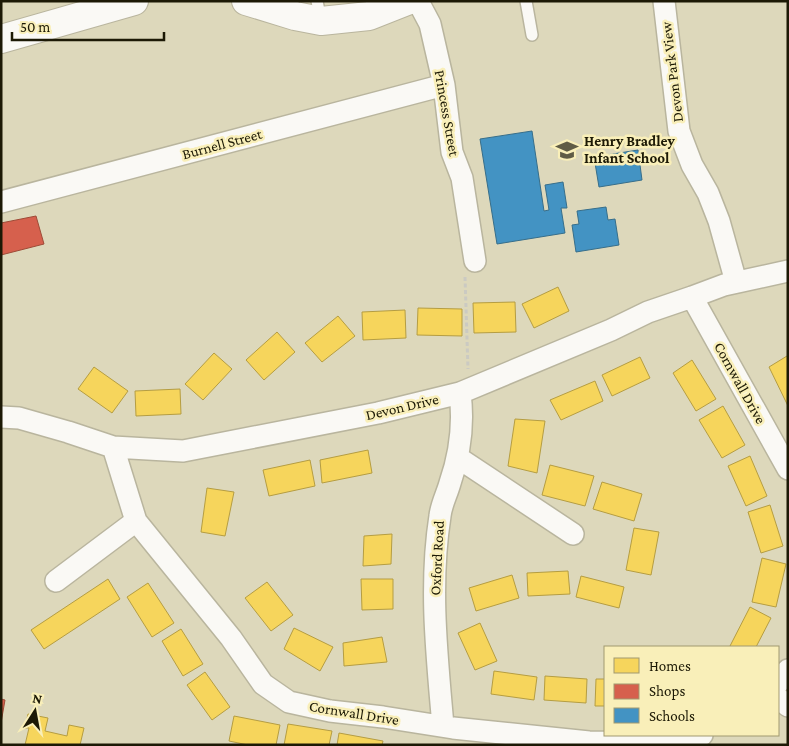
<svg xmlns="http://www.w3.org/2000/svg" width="789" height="746" font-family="'Crimson Pro',serif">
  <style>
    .homes { fill: #f6d55c; stroke: #b59d42 }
    .shops { fill: #d6604d; stroke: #9e4b37 }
    .schools { fill: #4393c3; stroke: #376e8a }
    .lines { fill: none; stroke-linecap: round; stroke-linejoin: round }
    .service-casing { stroke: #b9b59e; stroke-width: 14 }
    .minor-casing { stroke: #b9b59e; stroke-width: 24 }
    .tertiary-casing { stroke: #b9b59e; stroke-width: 30 }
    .path { stroke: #cbcac2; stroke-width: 3; stroke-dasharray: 4 2.5; stroke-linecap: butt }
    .service { stroke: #faf9f5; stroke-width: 11 }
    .minor { stroke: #faf9f5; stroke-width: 21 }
    .tertiary { stroke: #faf9f5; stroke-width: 28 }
    .labels { text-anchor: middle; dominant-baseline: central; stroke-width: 5; stroke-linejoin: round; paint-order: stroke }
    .street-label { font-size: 15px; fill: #1c1905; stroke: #f9efb9 }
    .poi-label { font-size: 15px; font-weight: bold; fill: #1c1905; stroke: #f9efb9; text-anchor: start }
  </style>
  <rect width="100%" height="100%" fill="#ddd8bb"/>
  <!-- homes -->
  <path class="homes" d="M558,287l11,24 -35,17 -12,-24z
    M515,302l1,30 -42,1 -1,-30z
    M418,308l44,1v27l-45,-1z
    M405,310l1,28 -43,2 -1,-28z
    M338,316l17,20 -33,26 -17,-19z
    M277,332l18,20 -31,28 -18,-20z
    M214,353l18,16 -29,31 -18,-16z
    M787,356l1,2v48l-19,-39z
    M640,357l10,21 -38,18 -10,-21z
    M692,360l24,39 -20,12 -23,-38z
    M94,367l34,24 -16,22 -34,-24z
    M595,381l8,20 -42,19 -11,-20z
    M180,389l1,25 -45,2 -1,-25z
    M723,406l22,39 -23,13 -23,-38z
    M515,419l30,2 -8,52 -29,-7z
    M368,450l4,23 -50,10 -2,-23z
    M750,456l17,40 -21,10 -18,-40z
    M310,460l5,26 -46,10 -6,-26z
    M550,465l44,11 -9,30 -43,-11z
    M602,482l40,12 -8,27 -41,-12z
    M207,488l27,4 -9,44 -24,-4z
    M770,505l13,41 -22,7 -13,-41z
    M634,528l25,4 -8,43 -25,-5z
    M392,534l-1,30 -28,2 1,-30z
    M762,558l24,6 -10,43 -24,-5z
    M568,571l2,23 -42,2 -1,-23z
    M512,575l7,23 -43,13 -7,-23z
    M581,576l43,11 -5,21 -43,-11z
    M108,579l12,20 -76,50 -13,-19z
    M361,579h32v30l-31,1z
    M267,582l26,33 -22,16 -26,-33z
    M148,583l26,40 -22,14 -25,-40z
    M750,607l21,11 -15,29h-23l-3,-1z
    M480,623l17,38 -22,9 -17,-37z
    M294,628l39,19 -13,24 -36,-22z
    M181,629l22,35 -20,12 -21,-35z
    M382,637l5,25 -43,4 -1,-23z
    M494,671l43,6 -3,23 -43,-6z
    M205,672l25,35 -18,13 -25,-35z
    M545,676l42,3 -1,24 -42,-3z
    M596,679h9v27h-10z
    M28,714l20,4 -3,13 22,5 2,-11 15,3 -4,17h-55l4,-17h-4z
    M234,716l46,9 -4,20h-28l-19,-4z
    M288,724l44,7 -3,14h-45z
    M339,733l44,8 -1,4h-45z"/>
  <!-- shops -->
  <path class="shops" d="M36,216l8,28 -43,11v-32z
    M1,699l4,1 -4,23z"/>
  <!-- schools -->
  <path class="schools" d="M532,131l12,80 5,-1 -4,-25 18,-3 4,26h-6l4,25 -68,11 -17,-105z
    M638,150l4,30 -43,7 -5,-30z
    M606,207l2,13 7,-1 4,26 -43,7 -4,-27 7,-1 -2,-13z"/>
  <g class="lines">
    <!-- service casing -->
    <g class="service-casing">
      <path id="service" d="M317,1l4,20
        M526,1l6,34"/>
    </g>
    <!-- minor casing -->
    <g class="minor-casing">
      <path id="minor" d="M413,1l8,6 9,17 14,61 8,67 10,26 13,83
        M664,1l15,130 13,34 16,28 11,28 17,61
        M1,202l443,-117
        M692,297l96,172
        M1,417l18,1 49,14 45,15 70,4 195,-38 82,-20 151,-63 37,-18 44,-15 32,-12 64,-14
        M113,447l23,74 95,117 32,46 26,18 41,9 53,6 70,11 136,14 90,1 23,-8
        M457,457l116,77
        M56,581l80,-60
        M778,683l10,-13
        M778,698l10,8
        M443,726c-6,-70 -14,-140 -3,-210 1,-11 7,-22 10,-33 10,-29 14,-59 10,-90"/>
    </g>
    <!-- tertiary casing -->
    <g class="tertiary-casing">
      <path id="tertiary" d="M246,1l49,15 26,5 48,-5 38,-15
        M1,39l133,-38"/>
    </g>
    <!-- path -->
    <path class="path" d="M465,277l3,92"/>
    <!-- service -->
    <use href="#service" class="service"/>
    <!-- minor -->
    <use href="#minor" class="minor"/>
    <!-- tertiary -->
    <use href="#tertiary" class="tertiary"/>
  </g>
  <!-- icons -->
  <defs>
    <g id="school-bare" transform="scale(1.725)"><path d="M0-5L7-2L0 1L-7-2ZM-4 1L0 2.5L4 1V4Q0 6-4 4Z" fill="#605c45" stroke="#f9efb9" stroke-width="2.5" paint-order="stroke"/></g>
  </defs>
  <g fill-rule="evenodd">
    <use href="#school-bare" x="567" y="150"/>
  </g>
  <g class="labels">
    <!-- street labels -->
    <g class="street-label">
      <text transform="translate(672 72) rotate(-97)">Devon Park View</text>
      <text transform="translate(447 113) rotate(80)">Princess Street</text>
      <text transform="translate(222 144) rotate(-15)">Burnell Street</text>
      <text transform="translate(740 383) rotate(61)">Cornwall Drive</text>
      <text transform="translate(402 407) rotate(-13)">Devon Drive</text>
      <text transform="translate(437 558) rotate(-87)">Oxford Road</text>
      <text transform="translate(354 713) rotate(9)">Cornwall Drive</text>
    </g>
    <!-- poi labels -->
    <g class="poi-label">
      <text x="584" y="141">Henry Bradley<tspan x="584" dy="17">Infant School</tspan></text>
    </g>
  </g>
  <!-- border -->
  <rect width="789" height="746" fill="none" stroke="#1c1905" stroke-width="5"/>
  <!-- legend -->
  <rect x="604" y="646" width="175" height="90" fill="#f9efb9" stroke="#a19971"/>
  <rect x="614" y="658" width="25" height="15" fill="#f6d55c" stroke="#a19971"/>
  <text x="649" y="671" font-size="15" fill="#1c1905">Homes</text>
  <rect x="614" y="684" width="25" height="15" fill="#d6604d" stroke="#a19971"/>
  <text x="649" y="696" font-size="15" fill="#1c1905">Shops</text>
  <rect x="614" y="708" width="25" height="15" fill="#4393c3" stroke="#a19971"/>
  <text x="649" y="721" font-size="15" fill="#1c1905">Schools</text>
  <!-- north arrow -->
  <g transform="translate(35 711) rotate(11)" stroke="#f9efb9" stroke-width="4" paint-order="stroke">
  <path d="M0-4L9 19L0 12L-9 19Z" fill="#1c1905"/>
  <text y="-8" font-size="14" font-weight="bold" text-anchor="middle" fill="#1c1905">N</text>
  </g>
  <!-- scale -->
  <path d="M12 32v8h152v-8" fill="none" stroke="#1c1905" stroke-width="2.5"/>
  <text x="20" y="32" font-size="15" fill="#1c1905" stroke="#f9efb9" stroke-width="4" paint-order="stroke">50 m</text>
</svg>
